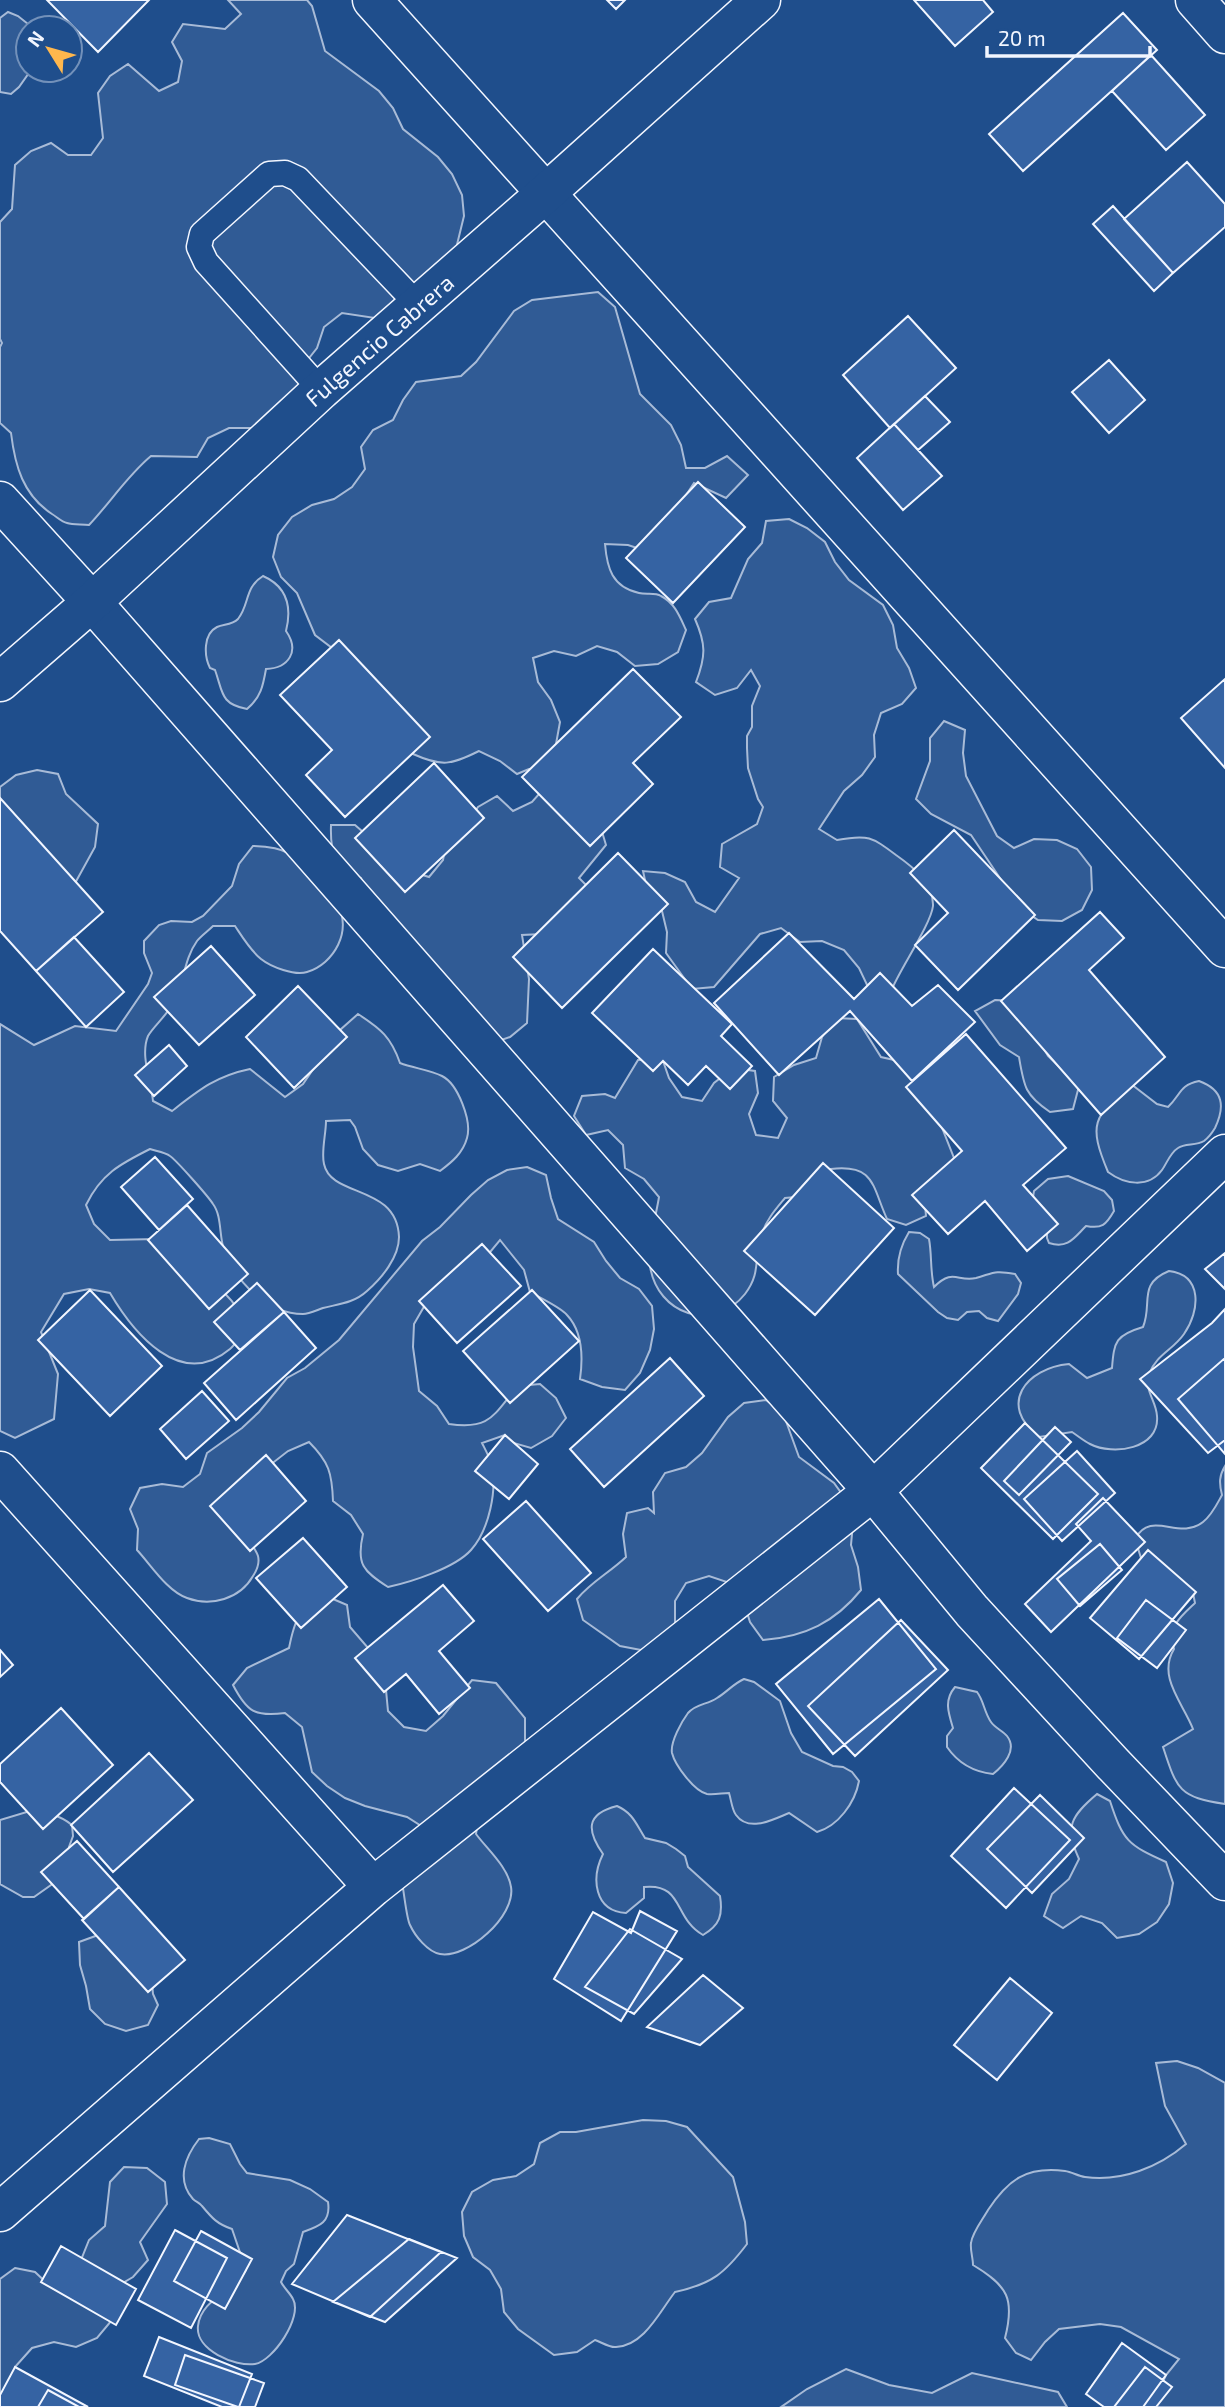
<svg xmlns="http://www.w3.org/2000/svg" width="1225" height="2407" font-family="'Exo 2',sans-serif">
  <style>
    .green { fill: #305b95; stroke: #a8bbd7; stroke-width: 2 }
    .building { fill: #3563a3; stroke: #f2f6ff; stroke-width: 2 }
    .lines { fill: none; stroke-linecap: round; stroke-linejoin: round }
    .lane-casing { stroke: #f2f6ff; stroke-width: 27 }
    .street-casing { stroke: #f2f6ff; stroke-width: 41 }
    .secondary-casing { stroke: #f2f6ff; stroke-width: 41 }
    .lane { stroke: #1f4e8c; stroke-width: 24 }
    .street { stroke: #1f4e8c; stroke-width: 38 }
    .secondary { stroke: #1f4e8c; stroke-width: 38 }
    .labels { text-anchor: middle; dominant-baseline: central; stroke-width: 5; stroke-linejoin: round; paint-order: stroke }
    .street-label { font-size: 23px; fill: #f2f6ff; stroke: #1f4e8c }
  </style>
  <rect width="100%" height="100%" fill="#1f4e8c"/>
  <!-- green -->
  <path class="green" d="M228,0h79l5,6 13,45 54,40 14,17 10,21 35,28 14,17 10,21 2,21 -11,45 -65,59 -46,-7 -18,14 -7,21 -15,19 -1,22 -48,39h-24l-21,10 -11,19 -46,-1c-24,20 -41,47 -62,69 -7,-1 -16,0 -22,-2 -5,-1 -10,-6 -15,-9 -29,-19 -37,-48 -41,-81l-11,-10v-76l2,-4 -2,-4v-117l12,-13 3,-44 16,-14 20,-8 17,12h23l12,-17 -5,-45 12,-17 18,-12 31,27 19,-9 4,-21 -10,-19 11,-18 42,5 16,-15z
    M8,12l10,4 15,12h-5v42h3l-12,17 -8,7 -11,-2v-74z
    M598,292l17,15 25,87 31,31 10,20 5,23h19l22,-12 21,19 -22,23 -32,-15 -45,69 -21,-7 -23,-1c2,24 7,43 34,49 7,2 16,-1 22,3 14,7 19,21 25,34l-8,22 -20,12 -23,2 -18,-14 -20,-6 -21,10 -22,-5 -21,7 5,24 13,18 9,22 -4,22 -17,24 -10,1 -12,5 -17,-13 -21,-10c-28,14 -37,16 -66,3l-81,-106 -17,-13 -18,-42 -16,-16 -8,-20 5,-22 14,-18 20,-12 22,-6 18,-12 13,-18 -4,-22 12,-17 20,-10 10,-20 13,-18 45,-6 15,-14 38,-51 18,-11z
    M789,519l18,9 18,14 10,20 14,18 34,25 10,20 4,23 12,20 7,20 -14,16 -21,9 -7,22 1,22 -13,18 -18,16 -25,38 18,11c31,-6 35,-3 59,15 17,12 38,28 37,51 -2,18 -33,63 -41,83h-23l-10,-21 -15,-18 -22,-9 -22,1 -19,-14 -21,6 -46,53 -22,2 -26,-36 1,-21 -5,-21 -14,-17 -5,-23 22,2 20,9 11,20 19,10 24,-34 -19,-11 2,-23 35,-20 6,-17 -5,-8 -10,-31 -1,-20v-12l5,-9v-21l8,-20 -9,-16 -14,18 -22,7 -19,-13c10,-26 10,-38 -1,-63l14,-17 22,-4 17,-39 14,-16 4,-22z
    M263,576c25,11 29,31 23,55 14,20 3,37 -20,38 -3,17 -5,28 -19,40 -27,-5 -24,-17 -32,-39l-5,-2c-6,-12 -7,-34 7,-41 7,-3 15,-2 21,-8 12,-15 6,-31 25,-43z
    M944,721l21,9 -2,23 3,23 31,60 17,12 20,-9 23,1 20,9 14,18 1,23 -10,20 -20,11 -24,-1 -18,-12 -49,-73 -40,-21 -15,-15 14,-38v-23z
    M37,770l21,4 8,20 32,30 -3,23 -21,38 -74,-18v-80l16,-12z
    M547,785l53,40 6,20 -27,33 15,15 -51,41 -21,1 7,44 -2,44 -17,14 -20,7 -122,-145 -7,-21c-27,-15 -31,-22 -30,-53h24l52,45 22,7 14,-17 4,-22 19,-13 12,-18 19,-11 16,15 19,-9z
    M253,846c35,1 41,8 63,34 7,7 16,15 21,24 16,26 -3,60 -30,68 -12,4 -36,-5 -46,-13 -11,-9 -18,-21 -26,-33h-22c-5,5 -12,10 -16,15 -13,18 -13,42 -23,61 -6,12 -22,26 -26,34 -8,19 3,45 5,65l19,10c27,-21 44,-35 78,-42l35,28 18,-13 37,-54 18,-16c23,15 33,23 42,49 13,5 30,7 42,13 16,8 30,45 25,62 -4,15 -15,24 -27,33l-20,-7 -22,7 -20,-6 -15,-16 -8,-22 -5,-7 -24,1c0,13 -5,31 -2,43 7,34 73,20 75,73 0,20 -17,41 -32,54 -13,12 -28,13 -44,17 -6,2 -14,6 -20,6 -36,0 -67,-32 -79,-64 -5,-14 -2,-34 -11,-46 -5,-8 -37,-44 -43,-48 -5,-4 -14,-5 -20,-7 -30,15 -49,25 -64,56l8,19 16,16 46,-1c22,21 71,47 83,73 3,6 4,14 5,21 -5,5 -9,12 -14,16 -50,42 -97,-17 -120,-56l-21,-4 -25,5 -23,38 17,42 -4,45 -39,19 -15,-7v-407l34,21 41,-19 41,5 32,-47 4,-11 -8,-20v-12l15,-16 12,-4 21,1 11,-6 29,-30 7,-22z
    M995,1000l22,1 31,55 31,30 -6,23 -23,3c-25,-17 -26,-25 -31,-55l-19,-12 -25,-34z
    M835,1018l22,1 24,38 22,5h22l19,14 -5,44 17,43 -32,30 2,23 -20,9 -19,-6c-15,-33 -12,-55 -56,-50l-4,22 -20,5 -22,2c-9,11 -19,22 -23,36 -9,23 0,38 -17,60 -32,40 -88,20 -95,-28 -3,-19 6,-50 9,-69l-15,-18 -19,-11 -2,-23 -15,-15 -22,5 -12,-19 8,-20 23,-2 10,4 23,-38 24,-2 7,20 13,19 20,4 12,-18 19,-15 22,3 3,22 -9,21 7,21 22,3 9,-20 -14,-17 1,-24 20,-12 22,-7 6,-21z
    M1199,1081c25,9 26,26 16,47 -3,5 -7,10 -11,13 -8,5 -19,2 -26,7 -8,5 -11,15 -16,22 -14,19 -38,14 -54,2 -20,-48 -15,-55 23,-88l26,20 11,3c13,-12 11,-22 31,-26z
    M527,1167l19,8 5,23 7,21 36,23 12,19 14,17 19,11 13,17 2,23 -4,21 -10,23 -15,17 -23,-3 -22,-8c3,-21 3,-47 -13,-64 -7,-8 -27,-17 -37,-23l-6,-22 -24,-30 -14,17 -61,48 -11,19 -1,23 6,44 18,15 12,18c42,6 44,-9 69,-38l22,-2 16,14 10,20 -14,18 -21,12 -21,-6 -5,-7 -23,8c3,6 7,13 9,20 7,26 -2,67 -20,87 -16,18 -60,32 -83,37 -25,-16 -32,-23 -25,-53l-12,-19 -18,-14c-1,-28 -4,-39 -24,-59l-21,9 -18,14 -26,68c4,7 12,16 14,23 2,8 -1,14 -5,20 -13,23 -42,31 -66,22 -20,-7 -36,-33 -50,-48l1,-21 -8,-20 10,-21 22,-4 21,3 17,-13 7,-21 35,-25 17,-16 28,-34 18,-10 34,-28 83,-99 18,-14 31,-32 17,-15 19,-10z
    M1068,1176l36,15 8,9 2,11c-8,14 -12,18 -28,15 -12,12 -18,23 -37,17l-2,-5v-6l-14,-35 1,-6 14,-12z
    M909,1232l11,1 9,6c3,16 1,31 5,48 19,-19 23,-5 42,-9 18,-5 18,-8 39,-4l6,9 -3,11 -20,27 -11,-3 -8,-7 -12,1 -9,8 -11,-2 -9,-6 -40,-38c-1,-15 3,-29 11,-42z
    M1169,1271c34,4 31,40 15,63 -11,16 -28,21 -35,40 -5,17 7,26 8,42 3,33 -44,40 -67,28 -6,-3 -12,-8 -18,-12l-33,5c-42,-32 -13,-69 30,-73l18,14 25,-10c2,-27 4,-33 31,-41 10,-24 -6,-43 26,-56z
    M766,1400l17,13 16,44 35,26 13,18 6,22 -2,22 7,22 3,23c-26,32 -56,47 -98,50l-13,-18 -7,-22 -13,-17 -21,-7 -23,7 -11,18v24l-12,20 -22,5 -21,-4 -37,-26 -6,-21c14,-17 32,-26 49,-42l-3,-23 4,-21 21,-5 6,5 -1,-21 12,-19 21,-6 16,-14 26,-36 16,-14z
    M1225,1466v338c-46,-7 -48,-14 -62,-57l30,-18c-10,-26 -36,-52 -19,-80 -7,-22 6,-32 21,-46l-2,-10 -51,-32 -7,-22c16,-30 44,2 68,-17 9,-7 14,-18 19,-27 -3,-12 -3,-19 3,-29z
    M326,1596l21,9 3,22 19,22 17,41 2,21 16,16 22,4 17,-15 29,-36 24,3 29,35v23l-6,20 -40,52 -3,21c11,15 32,33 35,53 5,29 -44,72 -71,67 -12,-2 -25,-18 -30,-29 -4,-8 -6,-36 -9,-47l25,-49 -19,-12 -42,-11 -20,-8 -18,-12 -15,-14 -10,-45 -17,-14c-30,4 -38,-1 -52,-28l14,-17 42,-20c6,-30 9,-38 37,-52z
    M744,1679l10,3 26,19 11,32 11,19 31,14 10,1 9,5 7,9c-4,22 -21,45 -42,51l-28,-19c-15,6 -40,20 -53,2 -4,-5 -5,-16 -7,-22 -6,0 -15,2 -22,1 -13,-3 -32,-29 -35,-41 -2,-11 10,-32 16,-40 9,-10 19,-8 29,-15 10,-6 16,-14 27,-19z
    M955,1687l22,5c7,9 7,20 14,30 4,6 12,9 16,14 11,14 -4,30 -14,38 -19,-2 -35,-11 -46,-27v-11l6,-8c-5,-16 -9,-28 2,-41z
    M1097,1794l13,7c13,40 18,44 56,61l7,21 -4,21 -12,18 -18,12 -22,4 -15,-15 -21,-7 -18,12 -19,-12 8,-22 17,-15 10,-20c-15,-32 -8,-43 18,-65z
    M617,1806c16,7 19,18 28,32l21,5 10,6 9,7 3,11 32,29c3,19 0,29 -17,39 -30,-17 -19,-52 -59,-48v11l-18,15c-32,-2 -35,-35 -23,-59 -16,-23 -18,-40 14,-48z
    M30,1811c17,2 28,3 42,14l1,11 -4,11v11l-10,19 -8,8 -17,12h-11l-23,-13v-64z
    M101,1934l51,49 1,11 5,11 -10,20 -22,6 -21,-7 -15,-15 -4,-23 -6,-21 -1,-23z
    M1177,2061l21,7 27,15v324h-74l15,-32 13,-16 -58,-32 -21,-3 -41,5 -14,13 -14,18 -15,-7 -11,-15c10,-39 3,-52 -32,-73 0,-7 -3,-15 -2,-22 1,-10 12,-24 17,-33 20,-30 38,-44 77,-39 7,1 13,5 20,6 37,5 74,-10 101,-33l-21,-38 -9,-43z
    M643,2120l23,1 21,6 46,50 12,45 2,22c-22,29 -35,40 -72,48 -15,19 -31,54 -59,55 -6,1 -15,-5 -21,-7l-18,12 -23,3 -36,-26 -14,-17 -3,-23 -11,-19 -17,-13 -9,-21 -2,-24 10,-20 21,-12 23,-4 18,-12 6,-21 20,-11h16z
    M209,2138l21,6 10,20 7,9 43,7 20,9 18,13c3,20 -8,24 -25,30l-9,32 -8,7 -5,11c3,6 9,11 12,17 10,18 -20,62 -38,65 -20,3 -60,-14 -57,-38 3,-28 37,-34 48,-56l-14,-41c-15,-5 -20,-11 -30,-23 -2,-3 -6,-4 -9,-7 -17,-19 -8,-42 6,-60z
    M124,2167l23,1 18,14 2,22 -27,38 8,18 -15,17 -19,11 -33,-28 8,-20 16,-14 5,-44z
    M15,2268l20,4 17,16 60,32 -15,18 -21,9 -22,-5 -22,6 -17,19 -3,22 -7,18h-5v-128z
    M846,2369l43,16 43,8 40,-20 86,19 9,15h-286l26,-18z"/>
  <!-- building -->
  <path class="building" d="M47,0h102l-51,52z
    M607,0h18l-9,9z
    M914,0h69l10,12 -38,34z
    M1123,13l34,37 -134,121 -34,-37z
    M1151,55l54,60 -39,35 -54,-59z
    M1187,162l38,42v23l-52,46 -49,-54z
    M1113,206l60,67 -19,18 -61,-67z
    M908,316l48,52 -66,60 -47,-53z
    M1109,360l36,40 -36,33 -37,-41z
    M925,396l25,26 -32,28 -24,-26z
    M894,424l48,52 -39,34 -46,-52z
    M698,482l47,45 -72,76 -47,-45z
    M339,640l91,97 -85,80 -39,-42 26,-25 -52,-55z
    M633,669l48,48 -48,46 20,21 -63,62 -68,-69z
    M1225,679v89l-44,-50z
    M434,763l50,55 -79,74 -50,-54z
    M0,798l103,114 -67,59 -36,-40z
    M954,830l81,85 -77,75 -43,-45 33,-32 -38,-40z
    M618,853l50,51 -106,104 -49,-51z
    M1100,912l24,26 -35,32 76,87 -64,58 -100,-114z
    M789,933l65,66 26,-26 32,33 26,-21 37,37 -63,59 -62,-70 -71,64 -65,-72z
    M74,937l50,55 -38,35 -50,-56z
    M211,946l44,49 -56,50 -45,-48z
    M653,949l79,75 -11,12 31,30 -22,23 -24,-23 -18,19 -25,-24 -10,10 -61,-58z
    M298,986l49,51 -53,51 -48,-51z
    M966,1034l100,114 -43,37 35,39 -31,27 -42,-50 -37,33 -36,-39 50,-44 -56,-64z
    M169,1045l18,21 -33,30 -19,-21z
    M155,1157l38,42 -34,31 -38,-43z
    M823,1163l71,65 -79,87 -71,-64z
    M187,1205l61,69 -39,35 -61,-69z
    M482,1244l39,42 -64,57 -38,-42z
    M1225,1253v36l-20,-20z
    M257,1283l27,29 -44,38 -26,-28z
    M90,1290l72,76 -52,50 -72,-76z
    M532,1290l47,51 -69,62 -47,-52z
    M1225,1309v131l-17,13 -68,-74 72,-56z
    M284,1312l32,36 -80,72 -32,-37z
    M670,1358l34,38 -100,91 -34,-38z
    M1225,1358v96l-47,-55z
    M202,1391l27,30 -43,38 -26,-30z
    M1025,1423l73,71 -45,45 -72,-71z
    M1055,1427l16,15 -52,53 -15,-14z
    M505,1435l33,29 -29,35 -34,-28z
    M1077,1451l38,42 -53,48 -38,-42z
    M266,1455l40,46 -56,50 -40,-45z
    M1103,1498l42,44 -94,90 -26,-28 66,-63 -15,-17z
    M526,1501l65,72 -43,38 -65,-72z
    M303,1538l44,49 -46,41 -45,-50z
    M1100,1544l22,26 -42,36 -23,-27z
    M1148,1550l48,42 -57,67 -49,-41z
    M443,1585l31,36 -35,30 31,37 -31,26 -33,-40 -22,18 -29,-34z
    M879,1599l57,70 -103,85 -57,-70z
    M1146,1600l40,30 -29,38 -40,-30z
    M901,1620l47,50 -93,86 -47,-50z
    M0,1650l13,15 -13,12z
    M61,1708l52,57 -70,64 -43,-47v-18z
    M149,1753l44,47 -80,72 -42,-47z
    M1014,1788l56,52 -64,68 -55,-52z
    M1040,1795l44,43 -52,55 -45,-44z
    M77,1841l42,46 -35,32 -43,-47z
    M119,1887l66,73 -37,32 -66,-72z
    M640,1911l37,20 -56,90 -67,-42 39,-67 38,21z
    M630,1929l52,30 -48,55 -49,-27z
    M703,1975l40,33 -43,37 -53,-18z
    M1010,1978l42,35 -55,67 -43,-35z
    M347,2215l94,37 -71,65 -78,-33z
    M175,2230l52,28 -36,70 -53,-28z
    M201,2231l51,28 -27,50 -51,-28z
    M409,2239l48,19 -72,64 -52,-20z
    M61,2246l75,43 -20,36 -75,-43z
    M159,2337l93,37 -13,33h-17l-78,-31z
    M1122,2343l44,32 -23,32h-39l-18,-13z
    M185,2355l79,28 -9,24h-17l-63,-22z
    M15,2367l73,40h-88v-12z
    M1145,2367l27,20 -16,20h-42z
    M48,2390l31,17h-41z"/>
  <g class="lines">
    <!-- lane casing -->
    <g class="lane-casing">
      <path id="lane" d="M321,390l-115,-128 -7,-15 3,-13 67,-60 16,-1 13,6 120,126"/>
    </g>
    <!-- street casing -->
    <g class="street-casing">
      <path id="street" d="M372,0l853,948
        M1195,0l30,34
        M0,501l92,101 781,889 99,120 141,153 112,117
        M0,1471l373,416
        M0,2212l373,-325 500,-396 352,-337"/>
    </g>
    <!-- secondary casing -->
    <g class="secondary-casing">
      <path id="secondary" d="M0,682l92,-80 229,-212 225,-197 215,-193"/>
    </g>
    <!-- lane -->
    <use href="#lane" class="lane"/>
    <!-- street -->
    <use href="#street" class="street"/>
    <!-- secondary -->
    <use href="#secondary" class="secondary"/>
  </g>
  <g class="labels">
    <!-- street labels -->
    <g class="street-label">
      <text transform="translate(379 340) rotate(-41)">Fulgencio Cabrera</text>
    </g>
  </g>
  <!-- north arrow -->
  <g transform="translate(49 49) rotate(307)"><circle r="33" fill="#1f4e8c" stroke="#7391ba" stroke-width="2"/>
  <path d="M0-5L12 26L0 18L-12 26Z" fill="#ffb74d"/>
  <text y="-10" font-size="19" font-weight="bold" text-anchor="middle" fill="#f2f6ff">N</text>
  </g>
  <!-- scale -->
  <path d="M987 46v10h163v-10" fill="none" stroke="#f2f6ff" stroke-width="3.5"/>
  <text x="998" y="46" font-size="21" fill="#f2f6ff" stroke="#1f4e8c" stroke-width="5" paint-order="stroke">20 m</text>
</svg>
